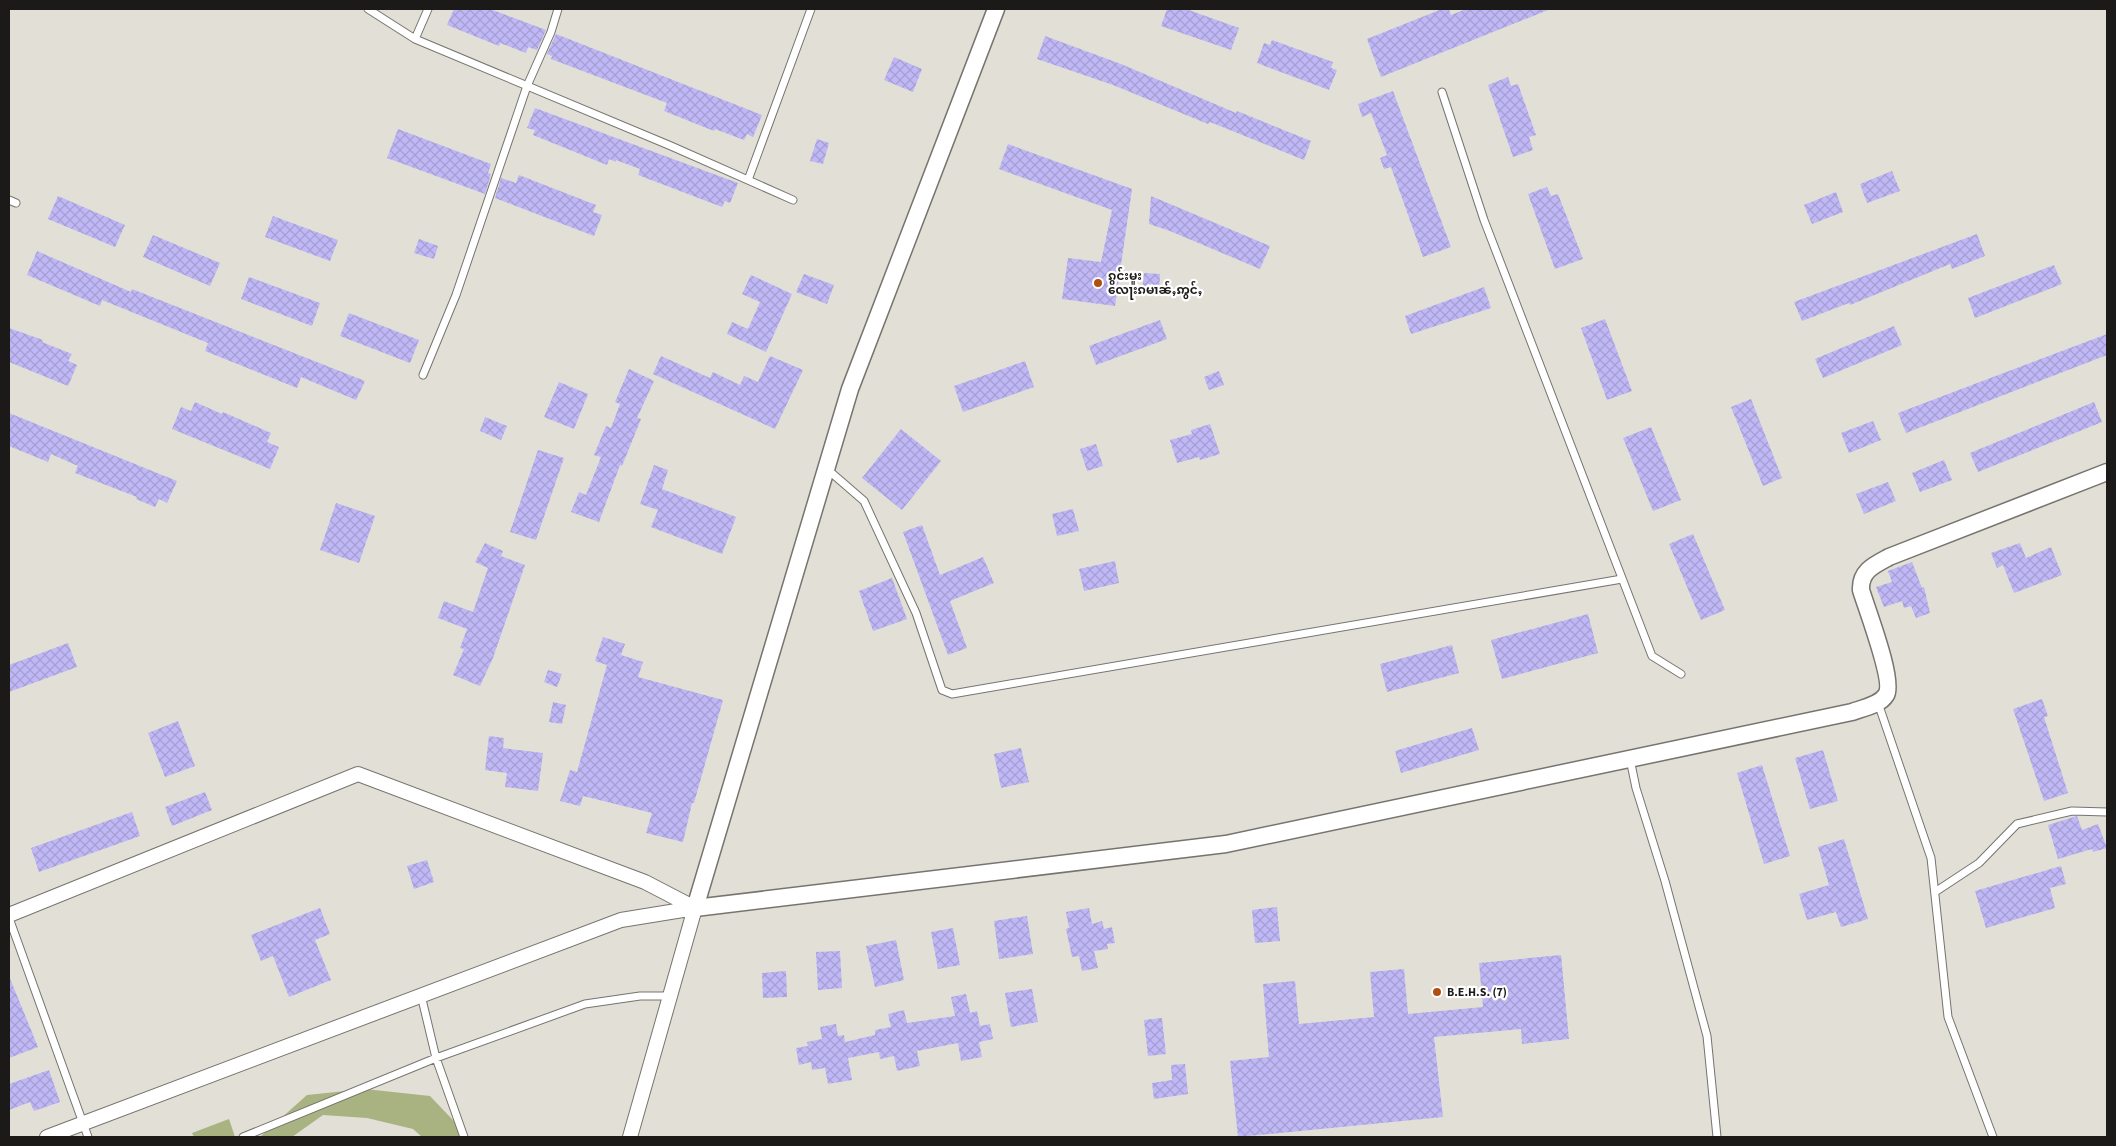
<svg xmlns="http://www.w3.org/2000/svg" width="2116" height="1146" font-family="'Source Sans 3','Noto Sans Myanmar',sans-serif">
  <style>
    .grass { fill: #a9b381 }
    .building { fill: url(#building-cross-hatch) }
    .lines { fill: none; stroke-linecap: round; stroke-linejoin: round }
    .service-casing { stroke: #77746e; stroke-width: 9 }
    .minor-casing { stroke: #77746e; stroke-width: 16 }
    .tertiary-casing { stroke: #77746e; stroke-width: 19 }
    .service { stroke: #fff; stroke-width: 7 }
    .minor { stroke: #fff; stroke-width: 14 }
    .tertiary { stroke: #fff; stroke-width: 16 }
    .poi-dot { fill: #b14f12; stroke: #fff; stroke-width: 2 }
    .labels { text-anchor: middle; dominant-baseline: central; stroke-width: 4.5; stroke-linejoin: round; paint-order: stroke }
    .poi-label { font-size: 12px; font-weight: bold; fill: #1c1a18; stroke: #fff; text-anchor: start }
  </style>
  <defs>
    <pattern id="building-cross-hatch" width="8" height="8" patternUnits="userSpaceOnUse" patternTransform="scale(1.25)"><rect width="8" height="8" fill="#c0b8f6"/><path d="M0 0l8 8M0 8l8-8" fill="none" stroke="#a49ed2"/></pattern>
  </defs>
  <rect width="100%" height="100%" fill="#e2dfd7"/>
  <!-- grass -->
  <path class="grass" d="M365,1089l65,7 39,41h-47l-9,-8 -46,-11 -44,-3 -31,22h-32l47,-42z
    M229,1119l6,18h-41l-2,-4z"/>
  <!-- building -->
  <path class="building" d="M454,9h36l56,21 -9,20 -9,-3 -2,6 -26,-10 -1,3 -52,-21z
    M1167,9h19l53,19 -8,22 -70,-24z
    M1442,9h7l2,6 15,-6 82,1 -167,67 -14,-38z
    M556,34l206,81 -9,22 -6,-3 -3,6 -29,-11 -1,2 -50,-20 3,-8 -116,-44 1,-3 -5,-2z
    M1045,36l76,28 115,49 1,-2 74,30 -7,19 -94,-38 -2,2 -95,-39 -76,-26z
    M1272,40l61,22 -2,6 6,2 -8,20 -72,-27 7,-20 6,2z
    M894,57l28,12 -9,23 -29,-12z
    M1508,77l3,9 7,-2 18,51 -7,2 4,13 -20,7 -25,-72z
    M1393,91l58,156 -28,10 -32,-90 -7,2 -4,-11 7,-3 -16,-42 -9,4 -4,-13z
    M535,108l203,75 -8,20 -5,-2 -3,6 -84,-32 2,-6 -24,-9v2l-7,-3 -2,6 -74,-30 2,-5 -8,-2z
    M398,129l93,35 -3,9 3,1 -6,20 -98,-36z
    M817,139l12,4 -6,21 -13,-3z
    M1008,144l124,45 -17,117 -53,-7 6,-41 33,4 11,-52 -113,-41z
    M1892,171l8,20 -33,12 -7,-19z
    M519,175l77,30 -3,7 9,3 -8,21 -99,-38 6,-20 15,5z
    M1547,187l4,9 7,-2 25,65 -28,10 -27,-75z
    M1836,192l7,20 -31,12 -8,-19z
    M58,196l67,29 -10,22 -67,-28z
    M1151,196l119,50 -10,23 -90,-38 -21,-7z
    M273,216l65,24 -8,21 -65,-24z
    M1977,234l8,22 -33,13 -2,-5 -100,41 -1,-2 -47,18 -8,-19z
    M153,235l67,28 -10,23 -67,-29z
    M419,239l19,7 -4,13 -20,-6z
    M37,251l94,41 1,-3 233,92 -9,19 -55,-23 -4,11 -92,-37 3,-8 -106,-43 -2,6 -73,-31z
    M2054,265l8,19 -87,34 -7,-20z
    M1144,273l16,1 -1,20 -17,-2z
    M804,274l30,11 -7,19 -31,-12z
    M751,275l41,19 -26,58 -39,-18 5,-12 16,7 12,-27 -18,-8z
    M249,277l71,26 -8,23 -71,-27z
    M1484,287l7,21 -80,26 -6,-18z
    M349,313l70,27 -9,23 -70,-27z
    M1605,319l27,72 -25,9 -26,-72z
    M1160,320l7,19 -71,26 -7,-19z
    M1894,326l8,19 -79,33 -8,-19z
    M9,328l34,12 -1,2 30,12 -4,7 9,4 -9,21 -59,-24z
    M2107,334v21l-201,78 -8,-20z
    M661,356l49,22 3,-6 27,13 4,-9 14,6 12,-26 33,14 -28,59 -122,-55z
    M1025,361l9,26 -71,25 -9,-26z
    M629,369l25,12 -17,37 4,1 -19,47 -2,-1 -21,57 -28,-10 8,-20 7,3 15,-38 -7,-2 12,-29 5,2 9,-24 -5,-2z
    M1219,371l5,14 -15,5 -5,-13z
    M559,382l29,12 -14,35 -30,-12z
    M1751,399l31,79 -19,8 -32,-79z
    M195,402l27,12 1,-2 48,21 -4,9 12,5 -9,22 -98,-40 9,-22 10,4z
    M2094,402l8,20 -124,50 -8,-19z
    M9,413l168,68 -10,22 -8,-4 -4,8 -19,-8 1,-2 -62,-24 3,-7 -27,-12 -3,8 -39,-16z
    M485,417l22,9 -6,14 -21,-9z
    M1873,421l8,19 -32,13 -8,-20z
    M1210,424l10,30 -20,6 -1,-3 -22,6 -7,-23 22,-6 -1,-4z
    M1651,427l30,73 -28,11 -30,-73z
    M901,429l40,32 -39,49 -40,-32z
    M1096,444l7,22 -16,5 -7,-22z
    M538,450l26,8 -28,82 -26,-8z
    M1944,460l8,20 -32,12 -8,-19z
    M654,465l14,5 -6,19 74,28 -14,37 -71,-27 7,-17 -18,-6z
    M1888,482l8,19 -32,13 -8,-20z
    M336,503l39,13 -16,47 -39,-13z
    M1073,509l6,22 -22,5 -5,-22z
    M922,525l18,50 43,-18 11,26 -44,18 17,47 -19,7 -45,-123z
    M1693,534l32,76 -24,10 -32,-76z
    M485,543l18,8 -2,5 24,9 -32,93 -13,28 -27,-11 11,-26 -4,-1 7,-19 -29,-11 6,-17 29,11 15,-44 -13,-6z
    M2020,543l6,15 25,-11 11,28 -48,18 -11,-28 -6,3 -6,-15z
    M1115,561l4,22 -35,8 -5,-22z
    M1912,562l10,26 2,-1 6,26 -14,5 -5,-12 -7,2 -2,-7 -18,6 -8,-20 16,-5 -4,-11z
    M892,578l15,41 -34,12 -14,-40z
    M1588,614l10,39 -96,26 -11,-39z
    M603,637l22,7 -4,11 22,7 -5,15 85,23 -29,103h-2l-9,39 -37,-9 6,-20 -69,-17 -3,10 -20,-5 10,-31 7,2 30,-107 -12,-4z
    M68,643l9,24 -68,25v-27z
    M1452,645l7,28 -72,19 -7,-28z
    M548,670l14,4 -5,13 -13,-5z
    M2042,699l6,17 -4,1 24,76 -24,8 -31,-92z
    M553,702l13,3 -4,19 -13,-2z
    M178,721l17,45 -30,11 -17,-44z
    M1472,728l7,22 -78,23 -6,-22z
    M489,736l15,2 -1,10 40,5 -5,38 -33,-4 2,-14 -22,-3z
    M1021,748l8,34 -28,6 -7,-34z
    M1823,750l15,51 -28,8 -15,-51z
    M1762,765l28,91 -26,8 -27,-91z
    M205,792l7,18 -40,16 -7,-19z
    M132,812l8,24 -101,36 -8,-24z
    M2077,816l5,14 16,-6 9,24 -14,4 -1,-3 -34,10 -10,-34z
    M1844,839l24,80 -27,8 -5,-15 -29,8 -8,-26 30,-9 -11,-38z
    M427,860l7,22 -20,7 -7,-23z
    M2061,866l5,18 -16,4 5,20 -69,20 -11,-37z
    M1277,907l3,34 -25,2 -3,-33z
    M320,908l10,26 -15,6 16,40 -42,17 -16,-41 -12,5 -10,-26z
    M1089,908l3,16 10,-3 2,8 8,-2 3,16 -8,1 1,5 -14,2 4,17 -16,3 -3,-15 -7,1 -6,-28 3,-1 -3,-16z
    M1027,916l6,38 -34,5 -5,-38z
    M953,928l7,37 -22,4 -7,-37z
    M896,940l8,40 -29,7 -9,-41z
    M840,951l2,37 -24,2 -2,-38z
    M1561,955l8,84 -47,5 -1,-15 -87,8 9,80 -205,20 -8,-76 39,-4 -6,-73 32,-3 4,43 75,-7 -4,-45 34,-3 4,45 75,-7 -4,-44z
    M786,971l1,26 -24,1 -1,-25z
    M9,976l29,71 -29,11z
    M1032,989l6,33 -27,5 -6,-34z
    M966,994l4,19 7,-2 3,15 10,-2 3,15 -14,3 3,15 -21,4 -3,-18 -41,8 3,15 -23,5 -3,-15 -14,3 -1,-7 -31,6 4,22 -24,4 -3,-16 -13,2 -1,-8 -12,3 -3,-17 12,-2 -1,-4 15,-3 -2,-12 16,-3 2,12 6,-1 1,7 30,-7v-5l16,-3 -3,-13 16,-4 3,13 48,-7 -4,-19z
    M1162,1018l4,36 -18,2 -4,-36z
    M1185,1064l3,30 -34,5 -2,-16 20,-3 -1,-15z
    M49,1070l11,32 -26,9 -4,-9 -21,8v-26z"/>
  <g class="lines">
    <!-- service casing -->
    <g class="service-casing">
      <path id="service" d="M368,9l47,30 13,-30
        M415,39l256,107 122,54
        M1442,92l42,128 168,436 29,18
        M748,180l63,-171
        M9,200l7,3
        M423,375l33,-80 71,-209 24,-54 7,-23
        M827,469l37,32 52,112 26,77 10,4 670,-115
        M1878,703l53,155 17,159 45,120
        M1630,759l6,29 29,93 42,155 10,101
        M1935,892l44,-29 38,-39 55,-13 35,1
        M9,918l79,219
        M421,995l15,63 28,79
        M243,1137l193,-79 149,-54 55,-8h30"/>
    </g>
    <!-- minor casing -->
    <g class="minor-casing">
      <path id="minor" d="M9,915l349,-141 287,108 50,26
        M47,1137l574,-217 74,-12
        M630,1137l65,-229"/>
    </g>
    <!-- tertiary casing -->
    <g class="tertiary-casing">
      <path id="tertiary" d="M996,9l-146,380 -155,519 531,-64 626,-132c11,-4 28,-7 34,-17 9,-13 -20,-88 -25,-105 -1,-19 13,-25 28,-33l218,-85"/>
    </g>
    <!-- service -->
    <use href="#service" class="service"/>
    <!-- minor -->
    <use href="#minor" class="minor"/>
    <!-- tertiary -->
    <use href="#tertiary" class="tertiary"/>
  </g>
  <!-- markers -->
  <g class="poi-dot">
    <circle cx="1098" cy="283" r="5"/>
    <circle cx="1437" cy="992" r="5"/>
  </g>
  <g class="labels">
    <!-- poi labels -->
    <g class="poi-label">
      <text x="1108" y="276">ၵွင်းမူး<tspan x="1108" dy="14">လေႃးၵမၢၼ်ႇဢွင်ႇ</tspan></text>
      <text x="1447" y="992">B.E.H.S. (7)</text>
    </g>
  </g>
  <!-- border -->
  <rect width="2116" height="1146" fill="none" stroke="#1c1a18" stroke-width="20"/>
</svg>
